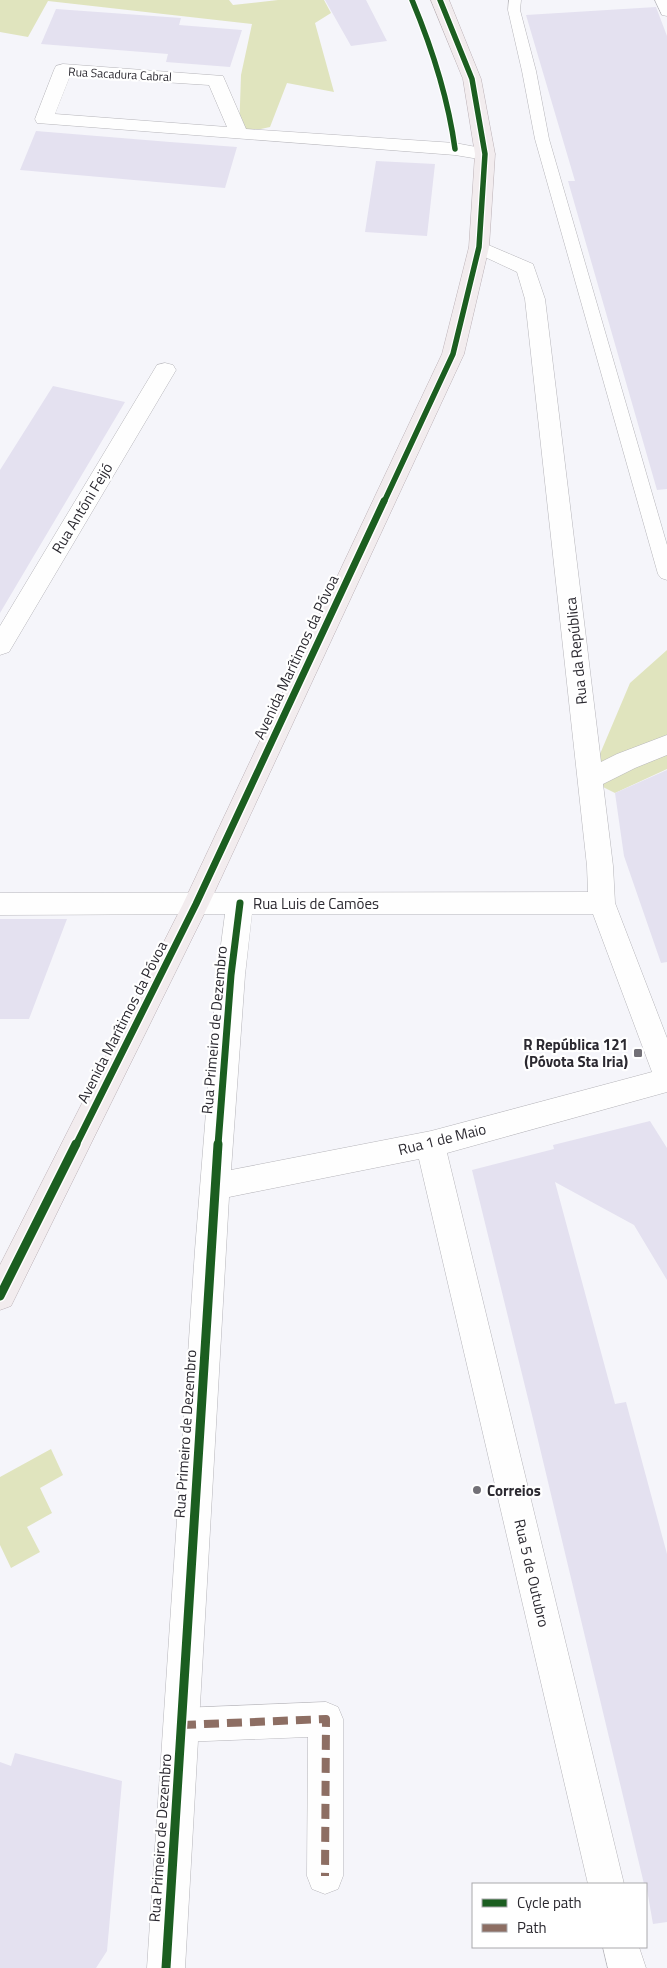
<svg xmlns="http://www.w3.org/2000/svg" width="667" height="1968" font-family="'Titillium Web',sans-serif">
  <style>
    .green { fill: #e0e4be }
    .building { fill: #e4e1f0 }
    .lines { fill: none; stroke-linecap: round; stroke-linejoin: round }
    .service-casing { stroke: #b6b5ba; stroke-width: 1 }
    .pedestrian-casing { stroke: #b6b5ba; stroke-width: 1 }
    .minor-casing { stroke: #b6b5ba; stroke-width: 1 }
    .primary-casing { stroke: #bcb2b7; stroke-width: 1 }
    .service { fill: #fefefe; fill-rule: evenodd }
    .pedestrian { fill: #fefefe; fill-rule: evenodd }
    .minor { fill: #fefefe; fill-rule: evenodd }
    .primary { fill: #f2ecee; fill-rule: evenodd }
    .quiet { stroke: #8d6e63; stroke-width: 8; stroke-dasharray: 15 8; stroke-linecap: butt }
    .cycleway-far2-casing { stroke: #fff; stroke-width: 8 }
    .cycleway-far1-casing { stroke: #fff; stroke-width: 10 }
    .cycleway-casing { stroke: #fff; stroke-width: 12 }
    .cycleway-far2 { stroke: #1b5e20; stroke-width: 5.5 }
    .cycleway-far1 { stroke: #1b5e20; stroke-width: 7 }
    .cycleway { stroke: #1b5e20; stroke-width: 9 }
    .poi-dot { fill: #727077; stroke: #fff; stroke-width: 2 }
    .labels { text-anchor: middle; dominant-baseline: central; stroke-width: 4.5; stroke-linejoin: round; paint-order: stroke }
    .far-street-label { font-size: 12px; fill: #2b2930; stroke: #fff }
    .street-label { font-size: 15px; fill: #2b2930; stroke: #fff }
    .poi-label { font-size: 15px; font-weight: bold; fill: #2b2930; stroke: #fff; text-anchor: end }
  </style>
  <rect width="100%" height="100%" fill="#f5f5fa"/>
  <!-- green -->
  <path class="green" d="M0,0h229l4,5 45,-5h46l7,13 -16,10 19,69 -47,-9 -17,44 -31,7 2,-59 11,-51 -204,-23 -20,36 -28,-5z
    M667,650v119l-52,24 -26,-13 41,-97z
    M51,1449l12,26 -23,13 12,25 -25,14 13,25 -29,16 -11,-23v-68z"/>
  <!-- building -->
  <path class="building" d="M325,0h41l21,41 -36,5z
    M656,7l11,29v453l-10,1 -89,-309h7l-49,-166z
    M56,9l125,9 -2,7 63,5 -12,37 -64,-5 2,-8 -127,-10z
    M36,131l134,11 67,5 -12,41 -205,-18z
    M376,161l59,3 -8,72 -62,-4z
    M53,386l72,16 -125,211v-143z
    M667,770v192l-6,1 -37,-107 -9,-63z
    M0,919h67l-38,100h-29z
    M650,1121l17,27v132l-33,-55 -79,-43 60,222 11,-2 41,152v368l-14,2 -7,-40h-2l-111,-465 -61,-249 82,-21 -1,-4z
    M15,1753l107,28 -15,170 -11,17h-96v-206l11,4z"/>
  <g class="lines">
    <!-- service casing -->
    <g class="service-casing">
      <path id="service" d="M509,0h12l-1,10 16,61 13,68 118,406v35l-6,-2 -3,-4 -123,-435 -13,-68 -14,-61z
        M655,0h12v16l-5,-1z"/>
    </g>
    <!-- pedestrian casing -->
    <g class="pedestrian-casing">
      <path id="pedestrian" d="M326,1702l12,5 5,12v157l-5,13 -13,5 -13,-5 -5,-13 1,-139 -127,5 -12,-5 -5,-12 5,-12 12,-5z"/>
    </g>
    <!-- minor casing -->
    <g class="minor-casing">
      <path id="minor" d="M63,64l160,12 23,53 209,14 37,7 3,4 -3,4 -7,2 -30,-5 -418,-32 -2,-4 19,-49 2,-4zM70,76l139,9 18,42 -172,-13z
        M479,241l54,23 12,35 56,463 16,-8 50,-19v20l-32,13 -32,16 10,82 2,37 52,135v54l-220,61 177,731h-36l-169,-725 -190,38 -44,771h-38l48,-718 22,-275 8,-61 -225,1v-22l588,-1 -1,-26 -62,-567 -8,-27 -45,-21 -3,-4 3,-4zM252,914h341l59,158 -221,59 -200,39 14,-195z
        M165,363l8,2 3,5 -167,282 -9,3v-29l154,-256 3,-5z
        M603,1947h36l7,21h-38z"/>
    </g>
    <!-- primary casing -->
    <g class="primary-casing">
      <path id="primary" d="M431,0h18l32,79 14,75 -6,93 -25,107 -255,550 -198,402 -11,4v-45l183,-361 259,-550 27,-107 6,-93 -12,-75z"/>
    </g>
    <!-- service -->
    <use href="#service" class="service"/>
    <!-- pedestrian -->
    <use href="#pedestrian" class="pedestrian"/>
    <!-- minor -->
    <use href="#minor" class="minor"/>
    <!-- primary -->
    <use href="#primary" class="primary"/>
    <!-- quiet -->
    <path class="quiet" d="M181,1725l145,-6 -1,157"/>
    <!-- cycleway-far2 casing -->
    <g class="cycleway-far2-casing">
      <path id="cycleway-far2" d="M412,0c20,48 36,97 43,149
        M384,502l69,-148 26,-107 6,-93 -13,-75 -32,-79"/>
    </g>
    <!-- cycleway-far1 casing -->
    <g class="cycleway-far1-casing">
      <path id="cycleway-far1" d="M76,1145l120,-241 188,-403
        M218,1145l13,-170 9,-72"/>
    </g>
    <!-- cycleway casing -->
    <g class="cycleway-casing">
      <path id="cycleway" d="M0,1296l76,-152
        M166,1968l52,-824"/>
    </g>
    <!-- cycleway-far2 -->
    <use href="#cycleway-far2" class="cycleway-far2"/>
    <!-- cycleway-far1 -->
    <use href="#cycleway-far1" class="cycleway-far1"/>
    <!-- cycleway -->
    <use href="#cycleway" class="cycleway"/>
  </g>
  <!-- markers -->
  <g class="poi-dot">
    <rect x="633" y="1048" width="10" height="10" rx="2.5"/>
    <circle cx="477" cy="1490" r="5"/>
  </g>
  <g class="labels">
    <!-- far-street labels -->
    <g class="far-street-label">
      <text transform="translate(120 74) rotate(3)">Rua Sacadura Cabral</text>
    </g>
    <!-- street labels -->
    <g class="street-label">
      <text transform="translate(82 508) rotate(-59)">Rua Antóni Feijó</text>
      <text transform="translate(576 651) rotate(-96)">Rua da República</text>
      <text transform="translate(296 657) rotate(-65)">Avenida Marítimos da Póvoa</text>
      <text x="316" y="903">Rua Luis de Camões</text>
      <text transform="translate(122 1022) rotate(-63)">Avenida Marítimos da Póvoa</text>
      <text transform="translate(214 1030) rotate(-85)">Rua Primeiro de Dezembro</text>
      <text transform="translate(442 1139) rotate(-14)">Rua 1 de Maio</text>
      <text transform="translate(185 1434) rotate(-86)">Rua Primeiro de Dezembro</text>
      <text transform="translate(532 1573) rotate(77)">Rua 5 de Outubro</text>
      <text transform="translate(160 1838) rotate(-86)">Rua Primeiro de Dezembro</text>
    </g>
    <!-- poi labels -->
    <g class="poi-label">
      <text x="628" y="1044">R República 121<tspan x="628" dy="17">(Póvota Sta Iria)</tspan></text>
      <text x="487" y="1490" text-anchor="start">Correios</text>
    </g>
  </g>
  <!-- legend -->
  <rect x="472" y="1883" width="175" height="65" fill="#ffffff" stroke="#aaa9ac"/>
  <rect x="482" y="1899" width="25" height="8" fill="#1b5e20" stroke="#aaa9ac"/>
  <text x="517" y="1908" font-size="15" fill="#2b2930">Cycle path</text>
  <rect x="482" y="1924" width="25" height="8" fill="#8d6e63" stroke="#aaa9ac"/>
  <text x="517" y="1933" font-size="15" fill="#2b2930">Path</text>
</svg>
